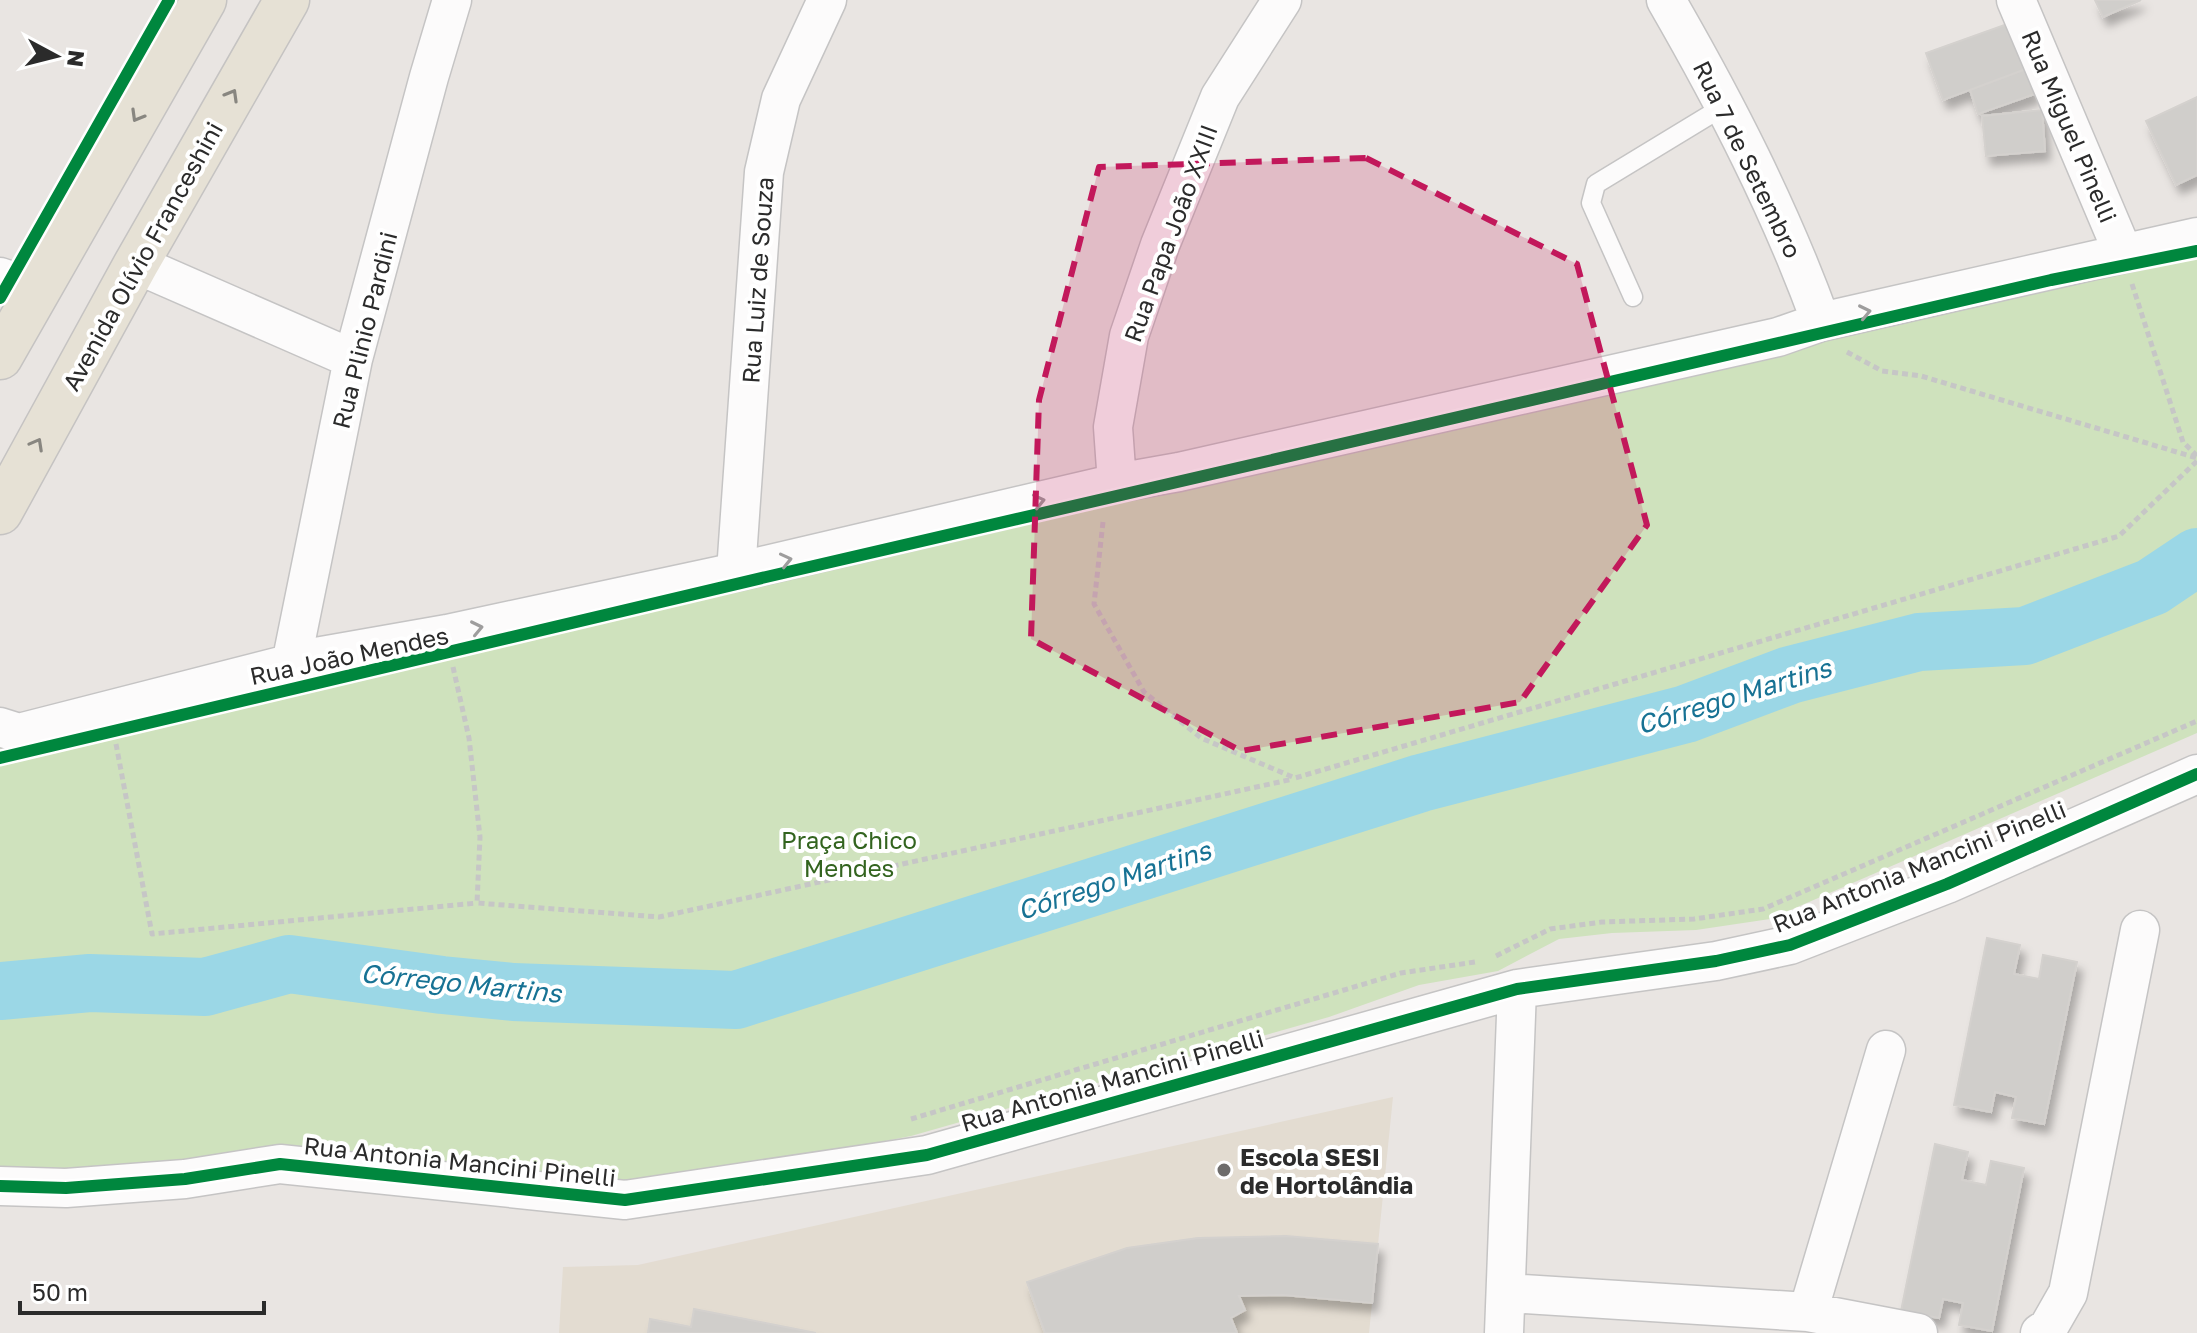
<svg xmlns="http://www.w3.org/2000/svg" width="2197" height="1333" font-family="'Golos Text',sans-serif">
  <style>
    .education { fill: #e3dcd1 }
    .green { fill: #cfe2bd }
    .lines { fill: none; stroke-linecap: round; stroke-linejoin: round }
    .river { stroke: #9bd7e6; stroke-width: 58 }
    .building { fill: #d0cecb; stroke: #d4d1ce; stroke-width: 2; filter: url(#shadow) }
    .lane-casing { stroke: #c5c4c4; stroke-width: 21 }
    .street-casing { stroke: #c5c4c4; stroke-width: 41 }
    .primary-casing { stroke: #c5c3c2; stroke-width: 47 }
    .path { stroke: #c6c6c6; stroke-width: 5; stroke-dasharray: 6 4; stroke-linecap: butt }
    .lane { stroke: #fcfbfb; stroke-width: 18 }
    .street { stroke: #fcfbfb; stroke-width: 38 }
    .primary { stroke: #e6e1d5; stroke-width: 44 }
    .cycleway-casing { stroke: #fff; stroke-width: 17 }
    .cycleway { stroke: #00873e; stroke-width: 12 }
    .oneway { stroke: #888680 }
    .oneway2 { stroke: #9e9d9d }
    .marked { fill: #c2185b; fill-opacity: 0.2; stroke: #c2185b; stroke-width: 6; stroke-dasharray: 16 10; stroke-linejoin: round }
    .poi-dot { fill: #6e6c6b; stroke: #fff; stroke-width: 3 }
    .labels { text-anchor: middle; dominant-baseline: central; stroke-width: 8; stroke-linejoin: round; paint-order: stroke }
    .street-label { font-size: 24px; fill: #2b2b2b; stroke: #fff }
    .park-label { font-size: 24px; fill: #33641f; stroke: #fff }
    .poi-label { font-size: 24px; font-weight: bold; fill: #2b2b2b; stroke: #fff; text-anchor: start }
    .water-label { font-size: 26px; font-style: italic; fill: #177294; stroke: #fff }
  </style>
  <defs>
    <filter id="shadow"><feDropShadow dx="5" dy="9" stdDeviation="4" flood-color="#0004"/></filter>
  </defs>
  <rect width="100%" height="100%" fill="#e9e5e2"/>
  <!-- education -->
  <path class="education" d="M1393,1097l-24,236h-810l4,-66 75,-2z"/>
  <!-- green -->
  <path class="green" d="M2197,246v487l-427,186 -74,11 -84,3 -53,6 -61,32 -79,14 -90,32 -418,119 -279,54 -455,-19h-177v-424l513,-114z"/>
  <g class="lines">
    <!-- river -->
    <path class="river" d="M0,991l90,-8 115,4 84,-23 153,21 71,7 223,8 685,-217 265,-69 104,-39 129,-33 106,-6 127,-49 45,-30"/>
  </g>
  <!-- building -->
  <path class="building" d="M2095,0h46l-38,17z
    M2010,23l16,46 -83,31 -17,-47z
    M2026,69l9,25 -57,20 -8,-24z
    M2197,97v78l-21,10 -30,-64z
    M2042,110l3,41 -59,5 -4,-40z
    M1987,938l33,7 -6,29 25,5 4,-24 34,7 -33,162 -32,-6 4,-21 -21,-5 -4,20 -37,-7z
    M1935,1144l33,8 -6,28 24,5 5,-24 33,7 -32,163 -33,-6 4,-22 -20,-4 -4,19 -38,-7z
    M1286,1236l92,8 -6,59 -89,-8 -44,1 6,14 -14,8 6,15h-192l-18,-51 100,-34 71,-10z
    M694,1309l122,24h-168l2,-14 41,8z"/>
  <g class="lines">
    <!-- lane casing -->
    <g class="lane-casing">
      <path id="lane" d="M1633,297l-42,-94 5,-19 130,-79"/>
    </g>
    <!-- street casing -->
    <g class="street-casing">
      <path id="street" d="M1666,0c60,104 114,209 155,322
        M2016,0l107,253
        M136,264l217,95
        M0,277l37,13
        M1117,483l-4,-56 16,-91 31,-91 60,-148 62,-97
        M736,572l28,-400 17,-73 46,-99
        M291,664l62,-305 76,-282 23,-77
        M0,727l19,6 297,-76 131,-23 289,-62 381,-89 62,-11 599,-135 43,-15 376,-85
        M0,1186l66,2 119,-9 95,-15 345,36 302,-45 590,-166 199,-28 74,-16 157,-61 250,-110
        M1507,1293l301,19 110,21
        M1808,1312l78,-262
        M1504,1333l13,-344
        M2040,1333l8,-5 20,-35 72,-363"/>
    </g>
    <!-- primary casing -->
    <g class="primary-casing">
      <path id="primary" d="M0,357l204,-357
        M0,512l136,-248 151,-264"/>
    </g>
    <!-- path -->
    <path class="path" d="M2132,284l51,158 14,14
      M1847,352l35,19 39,5 276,82
      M1103,522l-9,82 50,88 57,46 94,40 824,-242 78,-75
      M453,667l16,71 11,99 -3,66 182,14 634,-138
      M116,744l36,190 325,-31
      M1496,956l54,-27 52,-7 92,-3 69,-10 434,-188
      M911,1119l490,-146 74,-11"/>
    <!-- lane -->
    <use href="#lane" class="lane"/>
    <!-- street -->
    <use href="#street" class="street"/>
    <!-- primary -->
    <use href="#primary" class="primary"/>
    <!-- cycleway casing -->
    <g class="cycleway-casing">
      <path id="cycleway" d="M0,298l169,-298
        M0,758l766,-181 1285,-297 146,-29
        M0,1186l66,2 119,-9 95,-15 345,36 302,-45 590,-166 199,-28 74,-16 157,-61 250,-110"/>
    </g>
    <!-- cycleway -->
    <use href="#cycleway" class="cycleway"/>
  </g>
  <!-- one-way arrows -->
  <defs><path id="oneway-chevron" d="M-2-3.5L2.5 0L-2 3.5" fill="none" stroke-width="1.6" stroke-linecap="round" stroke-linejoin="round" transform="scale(2)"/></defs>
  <g class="oneway">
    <use href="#oneway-chevron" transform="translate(232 95) rotate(-60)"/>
    <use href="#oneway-chevron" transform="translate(137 116) rotate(120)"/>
    <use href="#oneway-chevron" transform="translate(37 444) rotate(-61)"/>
  </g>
  <g class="oneway2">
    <use href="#oneway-chevron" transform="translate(1865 312) rotate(-12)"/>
    <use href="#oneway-chevron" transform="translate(1039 501) rotate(-13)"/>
    <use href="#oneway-chevron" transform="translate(786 560) rotate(-13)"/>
    <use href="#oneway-chevron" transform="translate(477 628) rotate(-12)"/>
  </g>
  <!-- marked area -->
  <path class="marked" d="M1366,158l211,106 70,261 -127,177 -279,49 -210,-112 8,-239 60,-233z"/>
  <!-- markers -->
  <circle class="poi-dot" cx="1224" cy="1170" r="8"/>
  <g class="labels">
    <!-- street labels -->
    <g class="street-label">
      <text transform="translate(2070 126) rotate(67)">Rua Miguel Pinelli</text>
      <text transform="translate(1748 159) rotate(64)">Rua 7 de Setembro</text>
      <text transform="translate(1170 233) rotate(-70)">Rua Papa João XXIII</text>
      <text transform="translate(142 256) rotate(-61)">Avenida Olívio Franceshini</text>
      <text transform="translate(757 280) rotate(-86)">Rua Luiz de Souza</text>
      <text transform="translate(364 330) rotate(-76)">Rua Plinio Pardini</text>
      <text transform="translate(349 655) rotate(-12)">Rua João Mendes</text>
      <text transform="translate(1919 866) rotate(-22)">Rua Antonia Mancini Pinelli</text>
      <text transform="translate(1112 1080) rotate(-16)">Rua Antonia Mancini Pinelli</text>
      <text transform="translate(460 1161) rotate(6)">Rua Antonia Mancini Pinelli</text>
    </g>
    <!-- park labels -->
    <g class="park-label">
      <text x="849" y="839">Praça Chico<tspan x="849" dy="28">Mendes</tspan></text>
    </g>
    <!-- poi labels -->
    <g class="poi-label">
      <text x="1240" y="1156">Escola SESI<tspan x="1240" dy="28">de Hortolândia</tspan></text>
    </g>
    <!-- water labels -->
    <g class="water-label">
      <text transform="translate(1734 696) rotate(-17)">Córrego Martins</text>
      <text transform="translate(1114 880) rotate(-18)">Córrego Martins</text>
      <text transform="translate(461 983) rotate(6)">Córrego Martins</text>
    </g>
  </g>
  <!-- north arrow -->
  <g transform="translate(56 56) rotate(97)" stroke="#ffffff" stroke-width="6" paint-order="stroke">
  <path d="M0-6L14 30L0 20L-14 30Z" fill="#2b2b2b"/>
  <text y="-12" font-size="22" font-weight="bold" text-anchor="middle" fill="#2b2b2b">N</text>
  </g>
  <!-- scale -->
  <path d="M20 1301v12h244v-12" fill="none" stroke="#2b2b2b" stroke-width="4"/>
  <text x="32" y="1301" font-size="24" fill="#2b2b2b" stroke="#ffffff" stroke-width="6" paint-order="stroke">50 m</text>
</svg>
